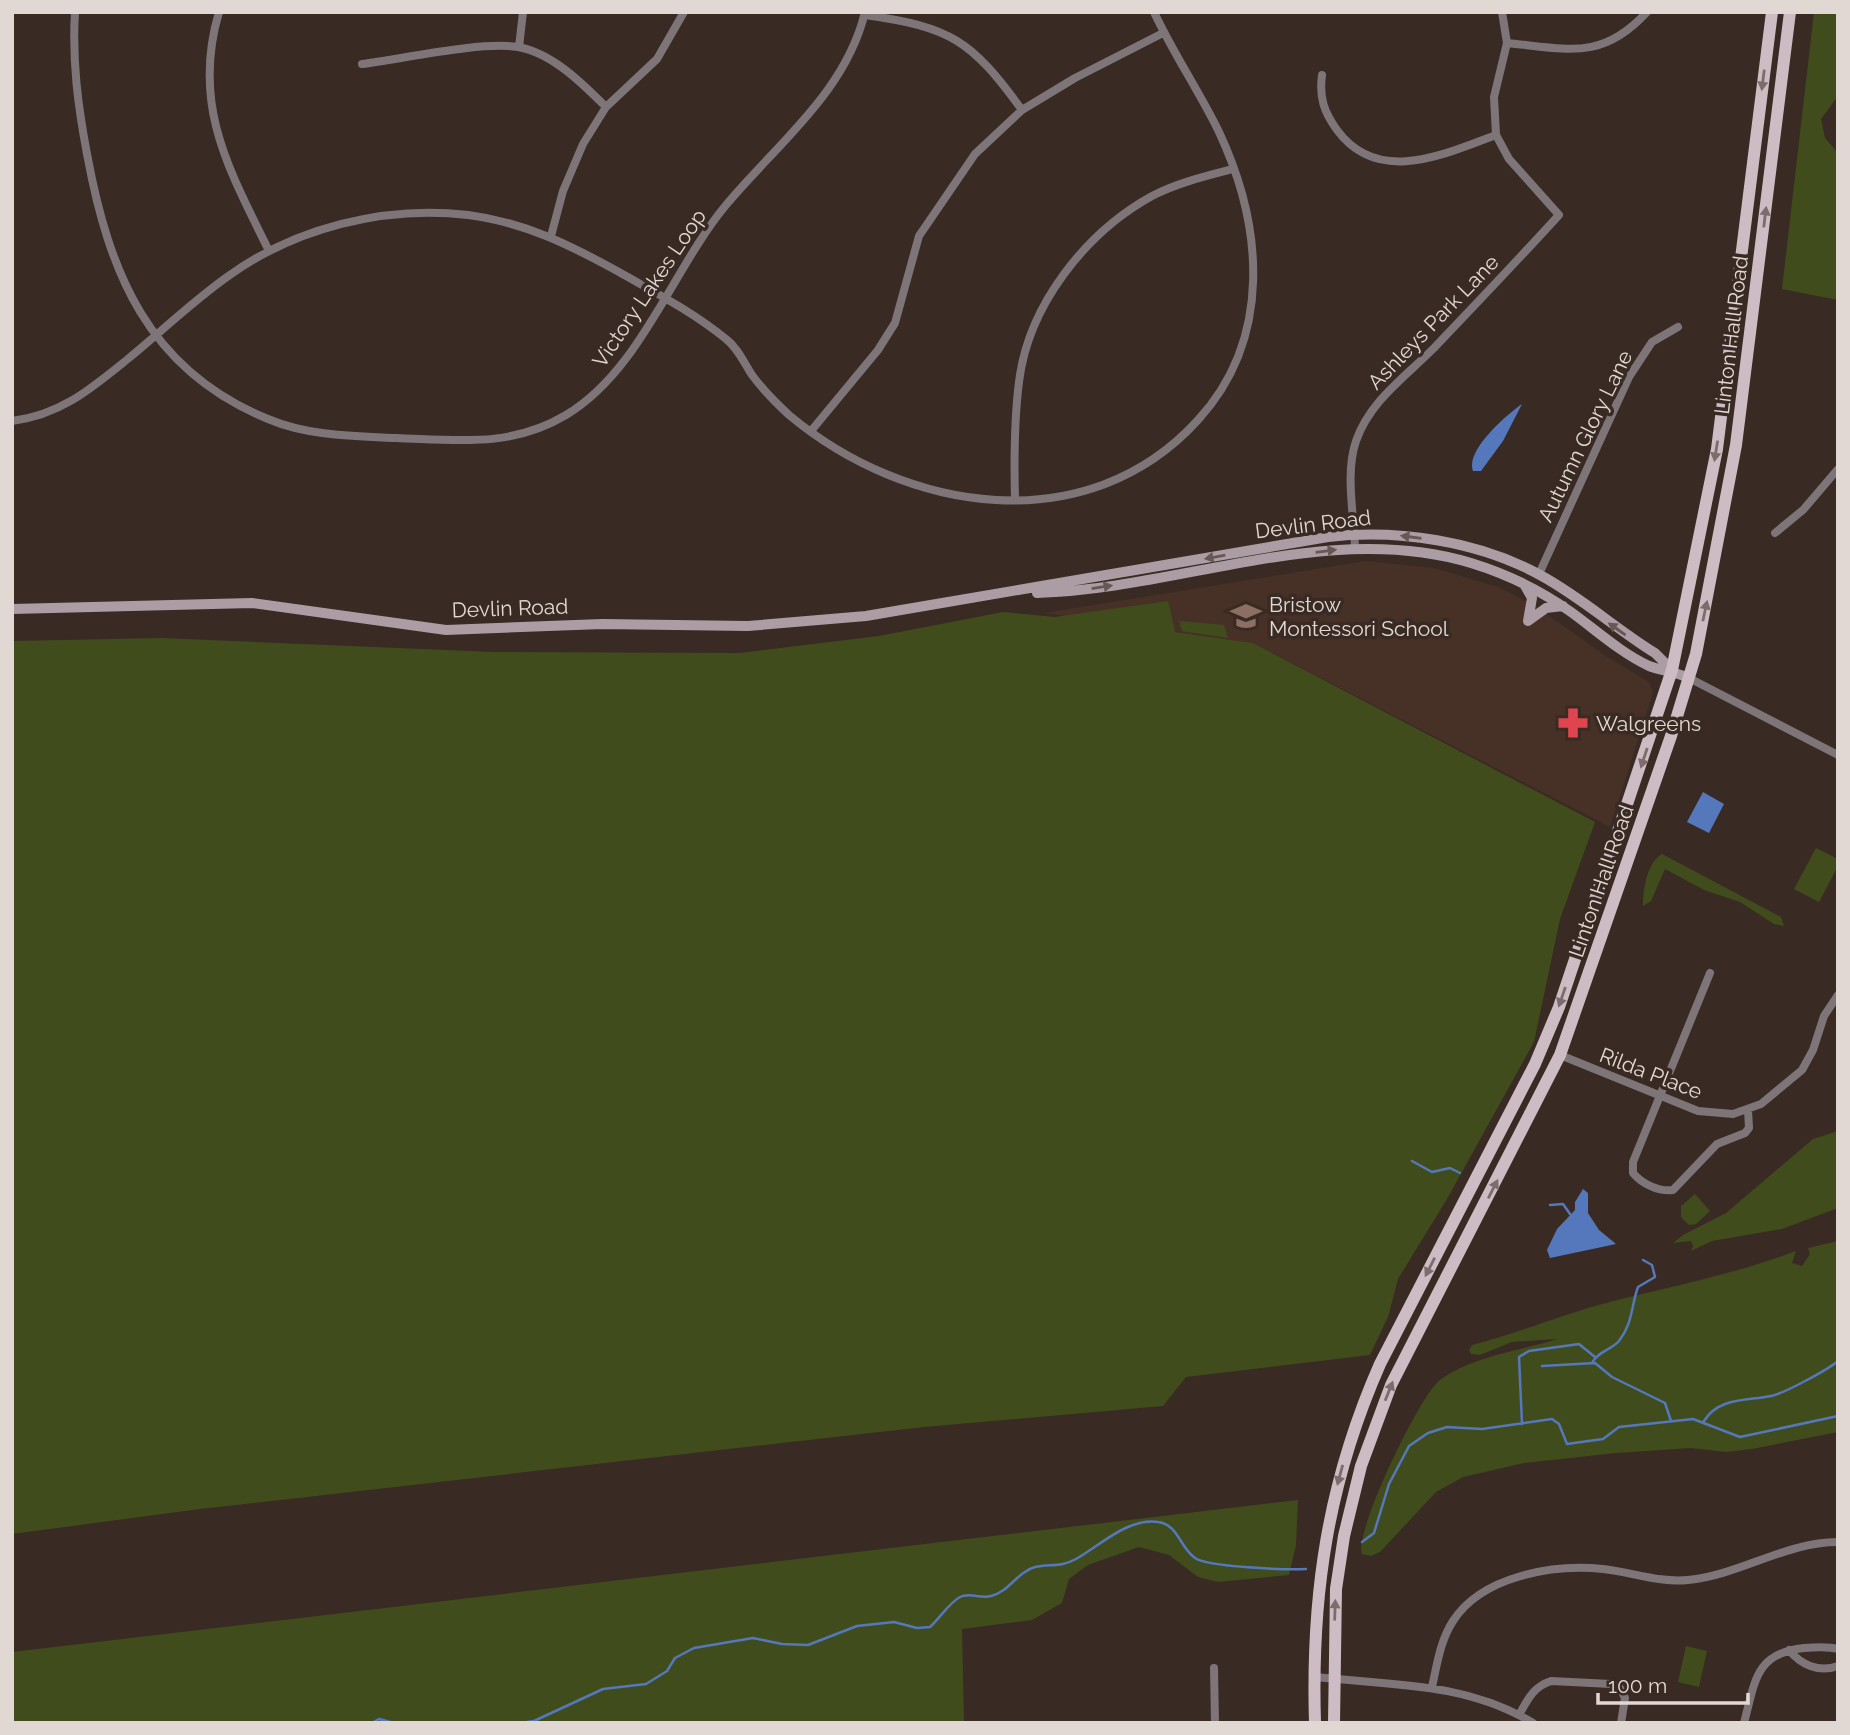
<svg xmlns="http://www.w3.org/2000/svg" width="1850" height="1735" font-family="Raleway,sans-serif">
  <style>
    .built { fill: #473127 }
    .green { fill: #414c1c }
    .water { fill: #5578bc }
    .lines { fill: none; stroke-linecap: round; stroke-linejoin: round }
    .stream { stroke: #5578bc; stroke-width: 2.5 }
    .minor { stroke: #7e7579; stroke-width: 8 }
    .secondary { stroke: #ab9da3; stroke-width: 10 }
    .primary { stroke: #cdbcc3; stroke-width: 12 }
    .oneway { fill: #7c6c6b }
    .oneway2 { fill: #675856 }
    .labels { text-anchor: middle; dominant-baseline: central; stroke-width: 7; stroke-linejoin: round; paint-order: stroke }
    .street-label { font-size: 21px; fill: #e2d8d3; stroke: #392a23 }
    .poi-label { font-size: 21px; fill: #e2d8d3; stroke: #392a23; text-anchor: start }
  </style>
  <rect width="100%" height="100%" fill="#392a23"/>
  <!-- built -->
  <path class="built" d="M1366,561l68,7 64,19 39,20 66,47 46,28 4,11 -43,134 -357,-184 -209,-30z"/>
  <!-- green -->
  <path class="green" d="M1814,12h24v84l-17,23 4,19 13,15v147l-56,-11z
    M1168,601l7,31 78,11 342,179 -35,97 -26,123 -87,157 -49,80 -10,38 -18,38 -184,22 -23,29 -239,21 -724,82 -188,25v-893l149,-3 333,14 246,1 139,-17 124,-24 52,5z
    M1179,621l45,4 4,13 -46,-7z
    M1816,848l22,11v7l-19,36 -25,-13z
    M1662,854l119,63 3,9 -10,-2 -34,-22 -36,-12 -39,-21 -14,32 -8,5c0,-16 4,-44 19,-52z
    M1838,1131v77l-56,21 -70,12 -21,10 2,-5 -2,-5 -18,2 10,-8 43,-22 87,-74z
    M1695,1194l15,17 -14,13 -7,1 -8,-8v-11z
    M1838,1241v191l-86,17 -26,3 -35,-4 -75,5 -92,10 -61,14 -27,15 -56,60 -9,4 -9,-2c-9,-19 58,-160 78,-174 32,-24 79,-29 117,-41l-45,3 -32,13 -9,-1 -2,-4 3,-5c47,-12 91,-31 138,-43 62,-16 126,-28 186,-51l-4,12 10,3 8,-12 -2,-6z
    M1298,1500l-2,45 -7,30 -71,7 -20,-5 -29,-22 -30,-8 -51,18 -19,14 -7,24 -30,17 -70,9 2,94h-952v-71z
    M1686,1646l21,5 -8,36 -21,-5z"/>
  <!-- water -->
  <path class="water" d="M1522,404l-19,37 -22,30h-8c-8,-20 33,-56 49,-67z
    M1703,792l21,12 -15,29 -22,-11z
    M1583,1189l5,4v20l11,17 17,14 -66,14 -3,-8 10,-21 18,-19v-8z"/>
  <g class="lines">
    <!-- stream -->
    <path class="stream" d="M1412,1161l20,11 18,-4 10,5
      M1550,1205l13,-1 7,10
      M1592,1363c5,-11 19,-13 27,-22 14,-18 12,-35 19,-54l17,-10 -3,-12 -9,-5
      M1542,1366l53,-3 17,14 53,26 6,18
      M1704,1421c15,-24 43,-20 67,-25 12,-2 58,-27 67,-35
      M1522,1424l-3,-67 10,-6 50,-7 16,13
      M1362,1542l12,-9 15,-49 20,-38 19,-13 19,-6 35,2 70,-10 7,5 8,20 36,-5 16,-12 74,-8 47,18 98,-21
      M372,1723l7,-4 15,4
      M520,1723l14,-2 69,-32 43,-5 21,-13 8,-13 19,-10 59,-10 29,6 26,1 49,-19 37,-4 23,6 13,-1c9,-8 20,-25 30,-30 10,-5 20,2 31,-1 18,-4 26,-24 44,-29 15,-3 27,0 41,-8 25,-14 51,-41 82,-37 20,2 22,26 37,36 13,9 91,12 111,11"/>
    <!-- minor -->
    <path class="minor" d="M75,12c-3,49 3,94 12,142 22,119 61,216 181,265 40,17 85,17 128,19 61,2 115,10 170,-23 74,-44 106,-145 160,-210 50,-60 120,-113 139,-193
      M219,12c-28,94 11,159 50,239
      M865,15c86,12 106,25 157,95
      M1507,43c61,6 95,18 140,-31
      M519,47l4,-35
      M362,64c40,-5 119,-23 156,-17 34,6 64,36 88,60
      M1322,75c-3,23 2,37 15,55 41,56 108,24 159,5
      M551,236l12,-45 20,-47 23,-37 51,-48 27,-47
      M12,421c49,-6 80,-33 117,-63 33,-27 64,-57 98,-81 67,-49 158,-72 241,-62 56,7 102,30 151,57 37,21 74,40 107,67 12,9 18,24 26,36 11,15 24,28 37,40 117,98 298,127 409,5 75,-82 65,-194 21,-288 -20,-41 -46,-79 -65,-120
      M811,431l67,-81 17,-27 24,-87 56,-82 47,-44 53,-32 88,-45
      M1015,500c-1,-39 -1,-79 4,-118 9,-76 66,-149 133,-186 25,-13 54,-20 81,-27
      M1775,533l28,-23 35,-41
      M1355,548c-1,-33 -10,-75 1,-107 14,-40 49,-64 78,-93 42,-44 84,-88 125,-133l-50,-56 -13,-24 -2,-38 13,-54 -5,-31
      M1539,574l90,-197 23,-35 26,-15
      M1689,678l149,77
      M1710,973l-77,189v11c9,11 26,19 40,17l44,-46 28,-11 4,-5 -1,-18
      M1560,1055l138,56 35,3 28,-10 41,-34 11,-20 11,-34 14,-21
      M1789,1650c12,15 30,23 49,16
      M1214,1668l1,55
      M1315,1677c75,8 151,5 218,46
      M1432,1687c5,-22 8,-46 21,-66 29,-45 100,-57 150,-52 28,3 57,14 85,11 52,-5 97,-38 150,-38
      M1519,1715c9,-16 14,-28 32,-34l60,3 9,4 5,10 -4,25
      M1744,1723c11,-41 11,-70 60,-75 11,-1 23,-2 34,1"/>
    <!-- secondary -->
    <path class="secondary" d="M1524,584l8,14 -4,23
      M1037,593c143,-4 292,-73 434,-30 36,11 69,27 100,49 25,18 50,41 78,54 13,5 27,6 40,12
      M12,609l240,-6 194,27 156,-6 146,2 118,-10 462,-79c70,-8 150,4 212,38 41,22 76,54 115,78l17,17
      M1528,621l18,-13 17,-2"/>
    <!-- primary -->
    <path class="primary" d="M1315,1723c-4,-129 13,-241 65,-359l155,-300 24,-57 113,-337 45,-221 55,-437
      M1334,1723l2,-134 8,-53 17,-70 30,-81 169,-330 111,-319 25,-82 40,-209 54,-433"/>
  </g>
  <!-- one-way arrows -->
  <defs><path id="oneway-solid" d="M-6-.8H1V-3.2L6.5 0L1 3.2V.8H-6Z" transform="scale(1.75)"/></defs>
  <g class="oneway">
    <use href="#oneway-solid" transform="translate(1763 80) rotate(97)"/>
    <use href="#oneway-solid" transform="translate(1765 217) rotate(-83)"/>
    <use href="#oneway-solid" transform="translate(1716 451) rotate(99)"/>
    <use href="#oneway-solid" transform="translate(1705 611) rotate(-78)"/>
    <use href="#oneway-solid" transform="translate(1644 758) rotate(108)"/>
    <use href="#oneway-solid" transform="translate(1562 997) rotate(109)"/>
    <use href="#oneway-solid" transform="translate(1493 1189) rotate(-63)"/>
    <use href="#oneway-solid" transform="translate(1430 1267) rotate(117)"/>
    <use href="#oneway-solid" transform="translate(1389 1391) rotate(-68)"/>
    <use href="#oneway-solid" transform="translate(1340 1475) rotate(105)"/>
    <use href="#oneway-solid" transform="translate(1335 1610) rotate(-88)"/>
  </g>
  <g class="oneway2">
    <use href="#oneway-solid" transform="translate(1411 537) rotate(-172)"/>
    <use href="#oneway-solid" transform="translate(1326 551) rotate(-7)"/>
    <use href="#oneway-solid" transform="translate(1215 557) rotate(170)"/>
    <use href="#oneway-solid" transform="translate(1102 587) rotate(-9)"/>
    <use href="#oneway-solid" transform="translate(1617 629) rotate(-145)"/>
  </g>
  <!-- icons -->
  <defs>
    <g id="school-bare" transform="scale(2.415)"><path d="M0-5L7-2L0 1L-7-2ZM-4 1L0 2.5L4 1V4Q0 6-4 4Z" fill="#8d6e63" stroke="#392a23" stroke-width="2.5" paint-order="stroke"/></g>
    <g id="pharmacy-bare" transform="scale(2.415)"><path d="M-2-6h4v4h4v4h-4v4h-4v-4h-4v-4h4Z" fill="#e0444e" stroke="#392a23" stroke-width="2.5" paint-order="stroke"/></g>
  </defs>
  <g fill-rule="evenodd">
    <use href="#school-bare" x="1246" y="616"/>
    <use href="#pharmacy-bare" x="1573" y="723"/>
  </g>
  <g class="labels">
    <!-- street labels -->
    <g class="street-label">
      <text transform="translate(649 288) rotate(-56)">Victory Lakes Loop</text>
      <text transform="translate(1433 322) rotate(-46)">Ashleys Park Lane</text>
      <text transform="translate(1731 335) rotate(-83)">Linton Hall Road</text>
      <text transform="translate(1585 436) rotate(-64)">Autumn Glory Lane</text>
      <text transform="translate(1313 524) rotate(-7)">Devlin Road</text>
      <text transform="translate(510 608) rotate(-2)">Devlin Road</text>
      <text transform="translate(1601 881) rotate(-71)">Linton Hall Road</text>
      <text transform="translate(1651 1073) rotate(21)">Rilda Place</text>
    </g>
    <!-- poi labels -->
    <g class="poi-label">
      <text x="1269" y="604">Bristow<tspan x="1269" dy="24">Montessori School</tspan></text>
      <text x="1596" y="723">Walgreens</text>
    </g>
  </g>
  <!-- border -->
  <rect width="1850" height="1735" fill="none" stroke="#e2d8d3" stroke-width="28"/>
  <!-- scale -->
  <path d="M1598 1693v10h150v-10" fill="none" stroke="#e2d8d3" stroke-width="3.5"/>
  <text x="1608" y="1693" font-size="21" fill="#e2d8d3" stroke="#392a23" stroke-width="5" paint-order="stroke">100 m</text>
</svg>
